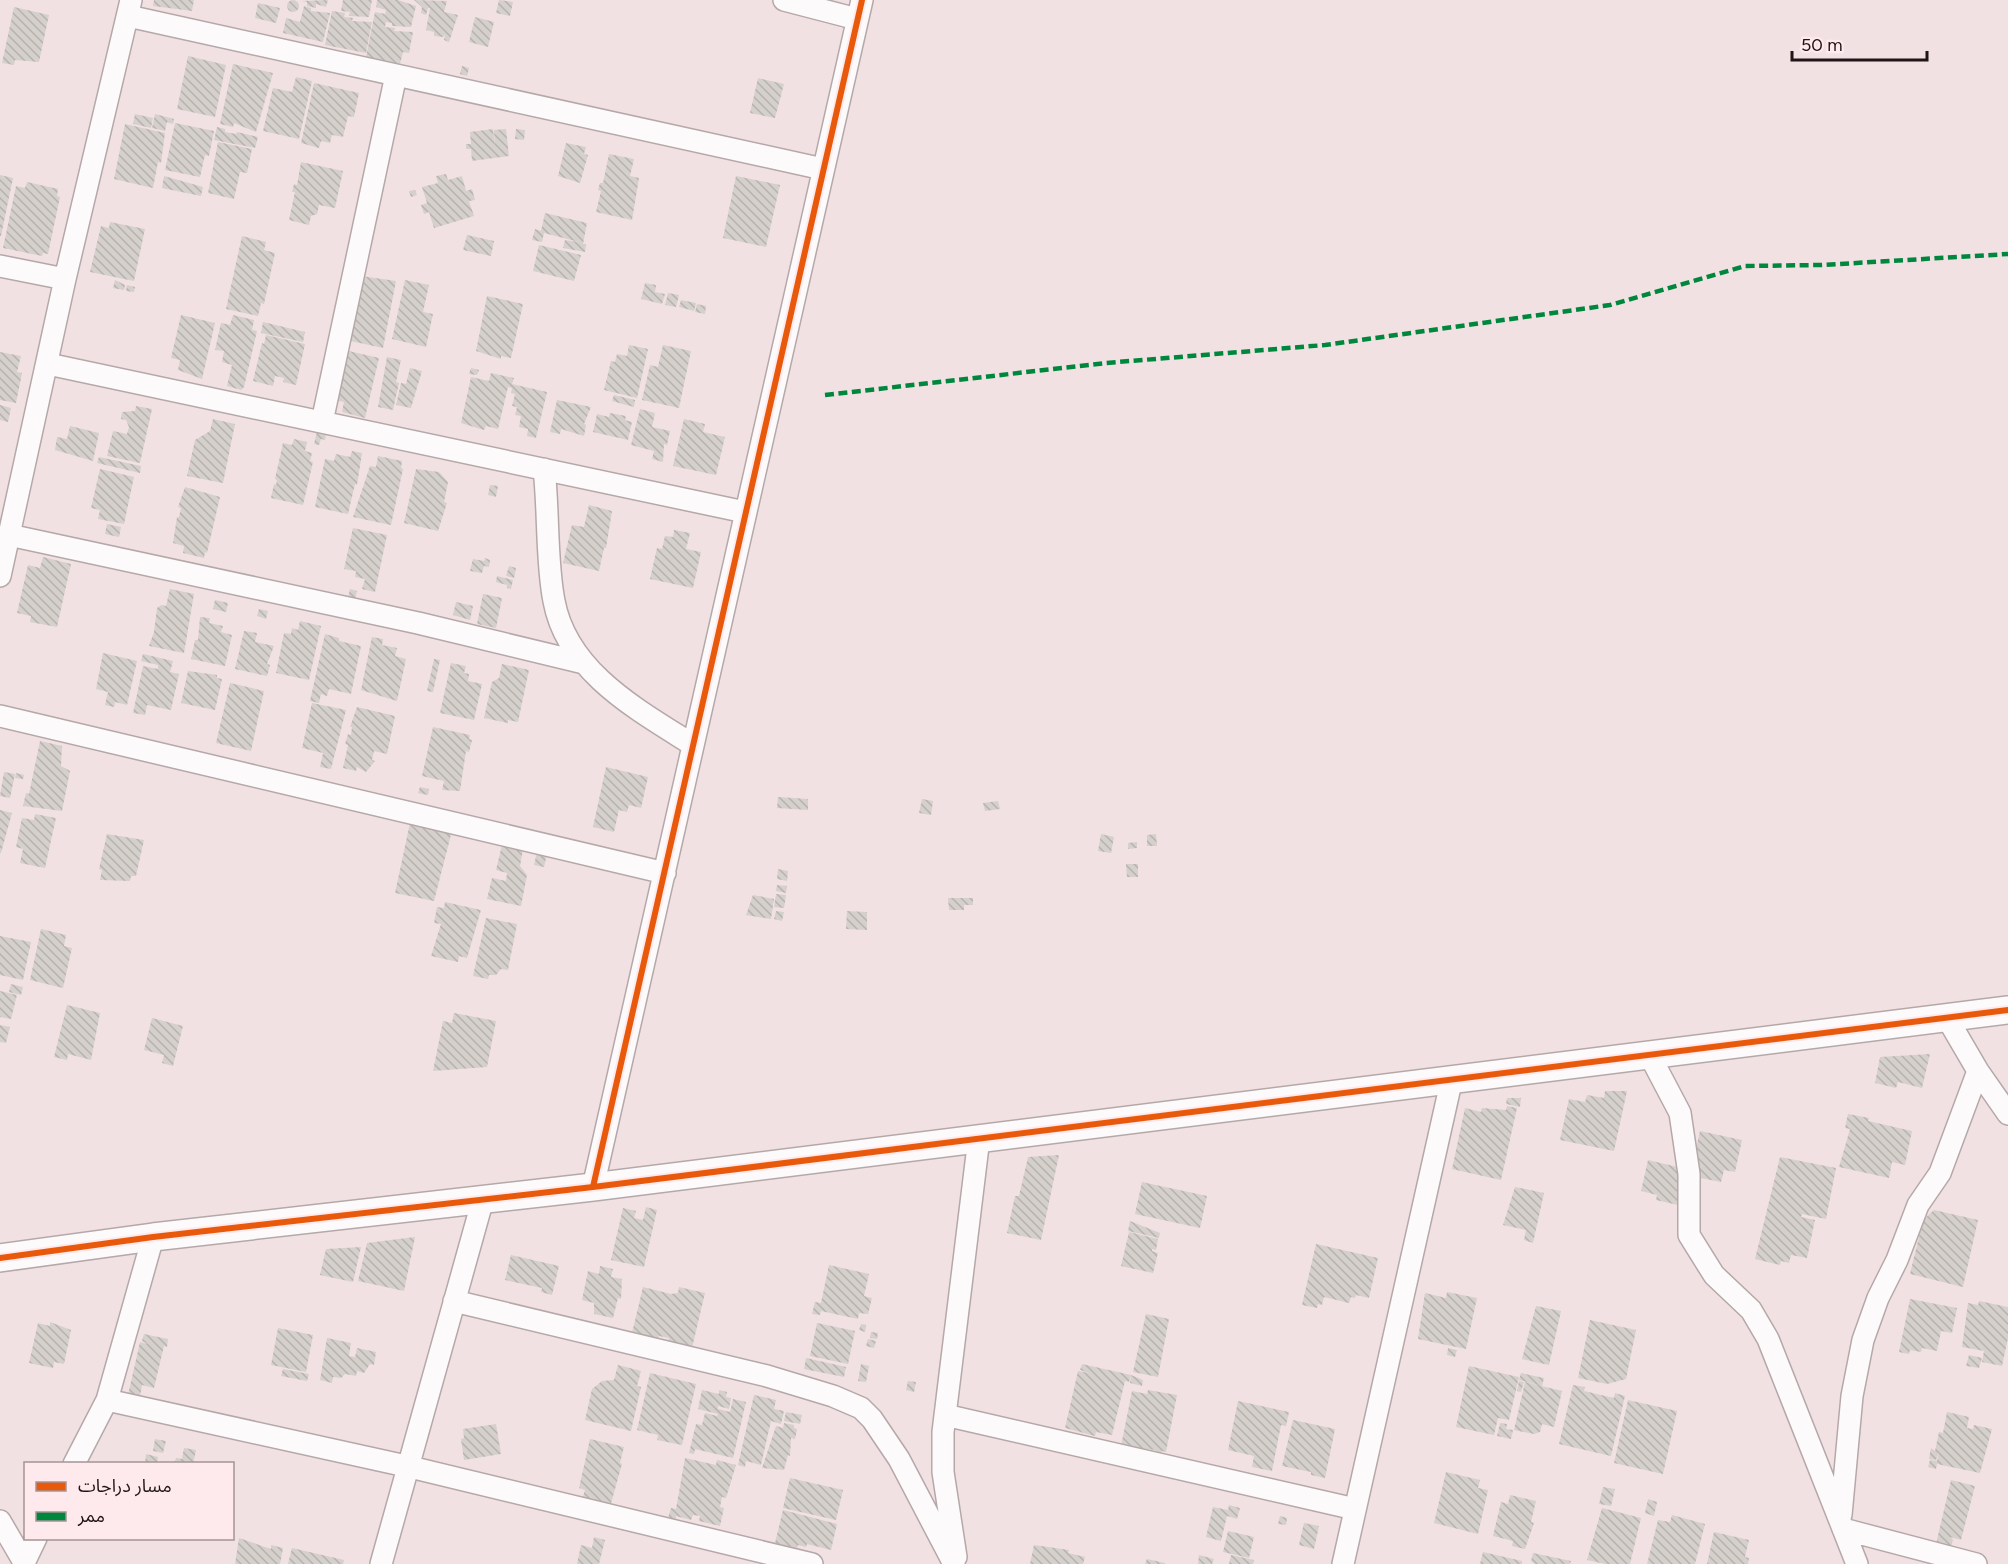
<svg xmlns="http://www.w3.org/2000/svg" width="2008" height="1564" font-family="Figtree,'Noto Sans Arabic',sans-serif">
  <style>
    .building { fill: url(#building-back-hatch) }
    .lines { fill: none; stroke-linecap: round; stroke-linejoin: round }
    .minor-casing { stroke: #b5a8a9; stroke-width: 24 }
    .tertiary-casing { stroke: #b5a8a9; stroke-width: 30 }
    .minor { stroke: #fdfafb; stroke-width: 21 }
    .tertiary { stroke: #fdfafb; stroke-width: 27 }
    .quiet { stroke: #00873e; stroke-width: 4.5; stroke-dasharray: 9 4.5; stroke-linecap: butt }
    .cycleway-casing { stroke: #feeaed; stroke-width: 10 }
    .cycleway { stroke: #e8590c; stroke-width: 6 }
  </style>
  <defs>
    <pattern id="building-back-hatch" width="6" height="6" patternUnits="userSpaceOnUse" patternTransform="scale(1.5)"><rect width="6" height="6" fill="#d5d0cc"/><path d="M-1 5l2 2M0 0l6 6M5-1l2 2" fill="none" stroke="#b6b2ae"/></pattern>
  </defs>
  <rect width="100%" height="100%" fill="#f2e1e3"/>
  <!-- building -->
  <path class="building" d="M287 6a6 6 0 1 1 12 0a6 6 0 1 1-12 0Z
    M154,0h40l-2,11 -39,-5z
    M328,0l-2,7 -10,-3v4l-9,-2v-4l-6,-1z
    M343,0h29l-3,17 -20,-1 1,-4 -9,-1z
    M377,0h21l18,6 -5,21 -19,-1v-3l-6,-1 -1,5 10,1 -1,3 19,1 -4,21 -6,-1 -3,12 -34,-7 9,-45 10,2 -2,11 3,-15 -10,-3z
    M414,0l33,1 -3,11 14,3 -9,27 -5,-2 1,-5 -2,2 -9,-1v-4l-8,-2 4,-22h-2l-2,7 -5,-2 1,-6z
    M499,0l14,2 -3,14 -14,-3z
    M258,3l22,5 -4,15 -21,-5z
    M304,6l7,2v3l19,2 -7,29 -40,-9 3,-15 14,4z
    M14,7l35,8 -10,47 -24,-2 -1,5 -12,-2z
    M332,11l13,2 -1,4 9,1 -1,3 20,1 -6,31 -41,-8z
    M475,17l19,5 -6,25 -19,-5z
    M188,56l38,9 -11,52 -38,-8z
    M233,64l40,9 -17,59 -22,-9 -1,4 -13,-3z
    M462,66l7,2 -2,8 -7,-2z
    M296,77l16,4 -13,58 -36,-8 10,-43 19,4z
    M758,78l26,6 -9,34 -25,-5z
    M314,83l45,10 -5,24 -6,-1 -5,21 -11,-2 -2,8 -9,-2 -2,7 -18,-5z
    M135,114l18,4 -2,10 -18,-4z
    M155,114l19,5 -1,5 -6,-2 -2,9 -13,-3z
    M175,123l39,8 -5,25 -4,-1 -5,22 -35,-7z
    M125,124l40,9 -4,30 -3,-1 -5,26 -39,-9z
    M217,127l8,2v3l11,2 1,-2 21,5 -3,11 -41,-8z
    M493,129l2,18 -1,-17 12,-1 3,27 -37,5 -1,-12h-5v-5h5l-1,-12z
    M516,129l9,1 -1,10 -9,-1z
    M218,142l34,7 -5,24 -7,-1 -6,27 -26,-6z
    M566,143l20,4 -2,7 4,1 -8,28 -22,-7z
    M609,154l25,5 -4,17 9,2 -7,42 -36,-8 5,-21 -3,-1 2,-7h3z
    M301,162l42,9 -8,37 -16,-3 -2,9 -6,2 -2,9 -20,-5 6,-28h-3l2,-8 3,1z
    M446,174l2,6 14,-4 4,15 6,-2 3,11 -6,1 5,15 -40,12 -5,-16 -5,2 -3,-9 6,-2 -5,-16 16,-4 -2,-7z
    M0,175l13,3 -12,58h-1z
    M164,176l39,11 -2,9 -39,-8z
    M736,176l44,9 -14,62 -43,-9z
    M27,182l31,7 -1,7 3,1 -12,57 -5,-1 -1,3 -39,-8 13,-62 9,2z
    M415,190l2,5 -6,2 -2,-6z
    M545,213l42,10 -4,21h3l-1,8 -22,-4 2,-8 14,2 -35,-9 -2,9 -10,-2 3,-11 6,2z
    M110,222l35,7 -11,52 -44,-9 11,-46 8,2z
    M467,235l27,6 -3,15 -28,-6z
    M242,236l24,6 -2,8 11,3 -11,51 -3,-1 -3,13 -32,-7z
    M539,245l42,10 -7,26 -41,-10z
    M361,276l35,5 -13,67 -37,-8z
    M115,280l10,5 -1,5 -11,-2z
    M405,280l24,5 -6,27 10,2 -7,33 -34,-8z
    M645,283l11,2 -1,7 10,2 -3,10 -21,-5z
    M127,285l8,2 -1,5 -8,-1z
    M668,293l11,2 -3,12 -11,-2z
    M487,296l36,8 -12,54 -10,-2v3l-25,-8z
    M681,300l15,3 -2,8 -15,-4z
    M697,304l9,2 -1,8 -10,-2z
    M181,315l34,8 -13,56 -24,-9 2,-10 -9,-2z
    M233,315l21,5 -2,10 5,1 -13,56 -3,3 -14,-4 5,-21 -10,-3 2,-11 -9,-1 6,-27 9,2z
    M263,322l42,10 -2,10 -42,-9z
    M266,335l39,9 -9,41 -13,-3 1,-4 -9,-2 -2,10 -20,-5 9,-38 2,1z
    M629,345l19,4 -11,49 -33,-8 7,-29 4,1 2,-8 10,2z
    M663,345l28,6 -12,57 -37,-8 8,-35 8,2z
    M340,349l39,9 -14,60 -23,-6 2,-10 -15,-3z
    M0,352l21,4 -4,16 5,1 -6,30 -16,-3z
    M387,357l14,3 -5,22 3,1 -6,27 -15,-3z
    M410,368l12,3 -11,37 -15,-3 5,-22 5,1z
    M471,368l8,2 -2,5 -8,-1z
    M491,373l23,5 -2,6 35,8 -11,46 -9,-2 1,-7 -9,-2 2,-11 -6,-1 2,-8 -5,-1 3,-12 -4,-1 1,-5 -4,-1 -10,42 -12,-3 -2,4 -23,-7 10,-46 18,4z
    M614,395l21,5 -1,7 -22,-6z
    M557,400l34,7 -7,17 2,1 -2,11 -23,-7 -1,5 -10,-2z
    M0,405l11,3 -3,14 -8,-2z
    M136,406l16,3 -12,54 -33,-7 6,-25 14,3 2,-7 -3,-7 -5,-1 1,-7 13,-1z
    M640,409l15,4 -3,14 18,4 -3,14 -3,-1 -1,18 -11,-3 2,-8 -23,-6z
    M610,413l16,3 -1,4 7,2 -4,18 -35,-8 4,-18 12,3z
    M213,419l22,5 -12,59 -36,-7 8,-36 15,-9z
    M684,419l21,5 -2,8 22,5 -9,38 -43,-9z
    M70,426l29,7 -6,28 -38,-11 2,-13 10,2z
    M318,427l9,2 -2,11 -4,-1 -2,6 -5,-1z
    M294,439l13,3 -2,9 7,2 -2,8 3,1 -10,43 -32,-7 3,-14 2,1 1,-5 -2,-1 8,-36 9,2z
    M352,451l10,2 -5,32 -2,-1 -7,30 -33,-7 10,-48 9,2 2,-7 14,3z
    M378,456l24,5 -1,7 2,1 -12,56 -38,-8 17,-51 6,1z
    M99,457l42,9 -1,7 -43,-10z
    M100,469l34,8 -10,47 -26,-5 2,-9 -9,-2z
    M416,469l23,3 9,10 -4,20 3,1 -9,28 -34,-8z
    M490,485l8,1 -2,11 -8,-2z
    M185,487l35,10 -13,56 -2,-1 -1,6 -21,-5 1,-7 -11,-3 4,-26h2l2,-9 -3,-1z
    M589,505l23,6 -6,37h-2l-5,23 -36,-8 9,-38 12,2z
    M107,524l14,3 -2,10 -14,-3z
    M353,528l34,7 -12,57 -13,-3 3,-10 -10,-2 1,-6 -12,-2z
    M674,530l16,3 -4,16 15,3 -8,36 -43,-9 7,-31 5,1 3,-13 8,1z
    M43,557l28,7 -14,63 -27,-5 1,-6 -14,-3 11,-48 12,3z
    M485,558l5,2 -1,7 -5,-1 -2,7 -12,-2 3,-12 11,2z
    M509,566l7,2 -2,10 -8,-2z
    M497,576l16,4 -2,9 -4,-1v-3l-11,-3z
    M170,589l24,5 -10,59 -35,-7 5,-14 3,-24 4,-3 5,1z
    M350,589l7,2 -3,13 -7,-2z
    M483,594l19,4 -6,30 -19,-4z
    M215,600l13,3 -2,9 -13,-3z
    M456,602l17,4 -3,14 -17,-5z
    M259,609l9,2 -2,8 -9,-3z
    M200,617l10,1 -1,5 14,3 -2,6 11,3 -7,31 -34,-7 4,-19h3z
    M300,621l21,5 -12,54 -33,-7 8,-40 7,1 1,-6 6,2z
    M244,631l13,2 -2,9 19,4 -7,18 3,1 -3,11 -32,-7z
    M325,634l14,4v3l22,5 -10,48 -22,-5 -2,7 -6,-2 -2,9 -9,-2z
    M372,637l11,2 -1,6 15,3 -2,8 11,3 -9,42 -36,-11z
    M103,653l34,8 -10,44 -12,-3 -1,5 -9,-2 3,-13 -12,-3z
    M143,654l30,7 -3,11 9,2 -8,36 -24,-5 -2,10 -12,-2 10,-47 15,3v-4l-17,-4z
    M434,659l6,1 -7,32 -6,-1z
    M451,663l15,3 -2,7 5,1 -1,7 14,3 -8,36 -34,-7z
    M502,664l27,6 -11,52 -10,-2v3l-24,-5 8,-36 7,-4z
    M188,671l29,4v3l5,1 -7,31 -34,-7z
    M230,683l34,8 -13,60 -35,-8z
    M312,703l34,7 -15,59 -11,-2 3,-14 -21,-5z
    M357,707l38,9 -8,38 -13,-3 -2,9 3,1 -9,11 -9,-5 -1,4 -13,-3 5,-23 -3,-1 3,-10 3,1 1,-8h-2z
    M433,727l37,8 -1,4 3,1 -3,12 -3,-1 -6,40 -18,-1 2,-9 -22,-5z
    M40,741l22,5 -1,20 9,5 -8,40 -39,-5 3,-13 3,1z
    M606,767l42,10 -7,31 -12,-3 -2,7 -8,-2 -5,22 -21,-5z
    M4,772l11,2 -5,24 -10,-2z
    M16,773l8,2 -1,4 -8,-1z
    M420,787l9,2 -1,6 -10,-2z
    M778,797l30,2v11l-31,-2z
    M922,799l11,2 -2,14 -12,-2z
    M998,801l2,8 -15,2 -2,-8z
    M0,810l12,3 -11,40h-1z
    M35,814l21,4 -11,50 -25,-5 3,-14 -7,-2 6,-29 12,2z
    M410,823l42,8 -18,70 -39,-8z
    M107,834l37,6 -8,36h-5l-1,5 -30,-1 2,-10 -3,-1z
    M1101,834l13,3 -3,16 -13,-2z
    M1156,834l1,12h-10v-11z
    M1137,842v6l-9,1v-6z
    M502,845l21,4 -3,17 7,9 -6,31 -34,-7 5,-21 14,3 1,-8 -11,-3z
    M537,852l10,2 -3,13 -10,-2z
    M1126,864h12v13h-11z
    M778,869l10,2 -1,10 -10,-2z
    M777,885l10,1 -1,7 -10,-2z
    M776,894l10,1 -2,13 -10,-1z
    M753,895l21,4 -3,20 -25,-4z
    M948,898h25v7h-9v5h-15z
    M445,902l36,8 -14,48 -8,-2 -1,6 -27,-6 10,-32 -7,-1 3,-16 7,1z
    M776,911l8,1 -2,9 -8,-2z
    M847,911l20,1v18l-21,-1z
    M486,918l31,6 -9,46 -7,-1 -5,6h-7l-1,4 -15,-3z
    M41,929l25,6 -2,11 8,2 -9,40 -33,-8z
    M0,936l31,6 -8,38 -23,-5z
    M11,984l12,3 -2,8 -12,-3z
    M0,991l17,4 -6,24 -11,-2z
    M67,1005l33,8 -9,47 -23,-6 -1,6 -13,-3z
    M454,1013l42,8 -9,46 -54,4 10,-50 9,2z
    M152,1018l31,8 -10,40 -11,-3 2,-8 -20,-5z
    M0,1025l10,2 -4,16 -6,-1z
    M1930,1054l-8,34 -24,-6 -2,6 -21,-5 5,-26z
    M1605,1091h22l-13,60 -54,-11 9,-41 16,3 2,-7 17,3z
    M1507,1098h14l-1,9 -14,-3z
    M1507,1106l10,2 -16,72 -49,-11 13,-61 16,4 1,-4 24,2z
    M1848,1114l21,4 -1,3 44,10 -7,34 -13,-3 -3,16 -50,-11 11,-38 -5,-1z
    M1700,1131l42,9 -7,32 -11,-2 -3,12 -31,-6z
    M1059,1155l-18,85 -34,-7 8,-37h4l9,-39z
    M1780,1157l56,11 -10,51 -24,-5 -1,3 14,3 -8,38 -16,-3 -2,8 -8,-2 -1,4 -25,-6z
    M1648,1160l38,9 -8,36 -22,-5 1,-5 -16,-4z
    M1142,1182l65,14 -7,32 -65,-14z
    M1515,1187l29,6 -11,50 -9,-3 2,-10 -23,-5z
    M646,1207l11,3 -13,57 -33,-7 12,-52 13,3 -2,7 9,2z
    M1934,1210l44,10 -15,67 -53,-13 13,-54z
    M1130,1221l30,12 -1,5 -31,-7z
    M1129,1232l29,7 -2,11 -4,-1v2l6,2 -5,20 -32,-7z
    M415,1237l-11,54 -46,-10 9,-38z
    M1316,1244l62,14 -9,40 -13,-3 -1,3 -4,-1 -2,6 -25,-6 -2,8 -4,-1 -1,4 -15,-3z
    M361,1247l-8,35 -33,-7 6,-26z
    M511,1255l48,11 -7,29 -11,-3 1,-4 -37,-8z
    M829,1265l40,9 -5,22 8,2 -4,16 -9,-1 -1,6 -37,-8 -1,4 -8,-1 3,-12 6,1z
    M600,1266l13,3 -2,8 11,2 -1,20 -3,-1 -5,20 -19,-4v-11l-12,-3 6,-29 11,3z
    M643,1287l28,7 7,-1 1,-6 26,6 -13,55 -24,-6 1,-4 -10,-2 -1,3 -26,-6z
    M1447,1292l30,6 -11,51 -48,-10 7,-46 21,5z
    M1910,1299l47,9 -5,25 -11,-2 -4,20 -15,-3 -1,4 -11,-2 -1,4 -10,-2z
    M1979,1301l29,6v31l-6,28 -20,-4 2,-11 -22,-4 6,-44 10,2z
    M1536,1306l25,5 -12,54 -27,-6z
    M1146,1314l23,5 -11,58 -25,-5z
    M1590,1320l46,10 -10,49 -19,5 -29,-6z
    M50,1322l21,8 -7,34 -10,-2 -1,6 -24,-5 9,-40 12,3z
    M817,1323l38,8 -7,33 -38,-8z
    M861,1324l5,1 -1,7 -6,-2z
    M278,1328l35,7 -7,37 -35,-7z
    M871,1332l7,1 -1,6 -7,-1z
    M144,1334l24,5 -1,8 -3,-1 -10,42 -12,-3 -2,12 -12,-2 12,-53 8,2 -6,-3z
    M327,1338l24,5 -2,13 6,1 2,-9 19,4 -2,13 -4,-1 -6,9 -7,-2 -1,5 -11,-2 -4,4 -8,-1 -1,6 -12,-3z
    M868,1339l8,2 -2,7 -8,-2z
    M1448,1348l9,2 -2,7 -8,-2z
    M1969,1355l13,3 -3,10 -13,-2z
    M806,1358l40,9 -2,10 -40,-8z
    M861,1364l8,2 -3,16 -8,-1z
    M1082,1364l49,11 -2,7 -4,-1 -13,54 -16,-3 -1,4 -30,-8 13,-57 11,2 -9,-3z
    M618,1365l23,6 -4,15 4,1 -10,44 -46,-11 7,-31 10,-8 12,-1z
    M1469,1366l50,11 -10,43 -11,-2 -4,17 -38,-8z
    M283,1369l26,5 -2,7 -26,-5z
    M650,1373l46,11 -14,61 -25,-5 1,-5 -21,-5z
    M1521,1373l23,5 -2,8 -23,-6z
    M1131,1375l12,5 -1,6 -12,-3z
    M908,1381l8,1 -2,10 -8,-2z
    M1519,1381l5,1 -3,10 -4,-1z
    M1525,1382l37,9 -8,36 -12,-3 -2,8 -6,2 -20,-4z
    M1573,1385l12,2 -1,4 30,7 1,-5 10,3 -14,60 -52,-12z
    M702,1390l17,4v-4l8,2 -1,5 5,1 -2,11 -11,-3v3l12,3 3,-13 13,3 -13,56 -38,-9 -1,5 -5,-1 7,-29 6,1 3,-12 12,3 1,-2 -20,-5z
    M1148,1390l29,5 -11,57 -4,-1 -1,4 -7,-2 1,-3 -34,-4 11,-55 15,3z
    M754,1395l22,5 -2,9 10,2 -3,13 -10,-3 -10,44 -15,-4 -1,6 -7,-2z
    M1628,1400l49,11 -14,63 -49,-11z
    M1238,1401l51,11 -3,14 -5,-1 -9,46 -20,-4 2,-11 -26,-6z
    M786,1412l16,3 -2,9 -16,-3z
    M1947,1412l22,5 -2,11 6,1 1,-4 18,4 -12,44 -43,-9 -1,5 -8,-2 2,-7 7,1 2,-9 -3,8 -7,-1 2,-11 4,3 4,-19 4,1z
    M1293,1420l42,9 -10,49 -14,-3v-3l-29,-6z
    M784,1423l10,2v3l3,1 -2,10 -4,-1 -1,18 -2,-1 -4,15 -22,-2 14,-42 7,2z
    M1500,1423l7,1 -1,5 7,1 -2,9 -14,-3z
    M496,1424l5,30 -37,6 -3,-21 3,-1 -1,-9z
    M155,1439l11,2 -3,12 -10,-2z
    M590,1439l34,8 -4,16 2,1 -12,43 -28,-7 3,-10 -6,-2z
    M184,1448l12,2 -3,14h-19l2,-6 6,1z
    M146,1454l12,3 -1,7h-12z
    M685,1458l31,7 1,-5 19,5 -10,33 -4,-1 -2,10 4,1 -4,18 -21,-5 1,-5 -7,-1 -2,5 -15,-4v4l-8,-2 3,-10 5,1z
    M1446,1472l34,8 -2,8 10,2 -10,44 -44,-11z
    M790,1478l53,12 -7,30 -53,-12z
    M1951,1480l24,6 -14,54 -11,-3 3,3 -2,7 -15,-3z
    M1603,1487l12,2 -4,17 -12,-2z
    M1510,1495l26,6 -5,21 3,1 -9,26 -13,-3 1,-5 -20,-5 8,-34 7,2z
    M1648,1499l9,3 -3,14 -9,-3z
    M1229,1505l11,3 -3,11 -10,-3 -6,25 -15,-4 7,-30 15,3z
    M1602,1508l39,10 -11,46h-25l-18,-4z
    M783,1510l54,14 -6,26 -24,-6 -1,3 -8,-2 -1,3 -22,-5z
    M1672,1515l33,9 -10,40h-48l11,-44 12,2z
    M1280,1516l7,2 -1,7 -8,-1z
    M1304,1523l15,3 -5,23 -15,-4z
    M1228,1531l26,6 -5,21 -26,-6z
    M1714,1532l35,8 -4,17 4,1 -1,6h-41z
    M594,1537l11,3 -6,24h-22l4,-19 11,3z
    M239,1538l32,11v-4l12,3 -3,16h-45z
    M1034,1545l35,5 -1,3 17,4 -2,7h-53z
    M292,1548l52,12 -1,4h-55z
    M1483,1552l39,9v3h-42z
    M1533,1553l38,8 -1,3h-35l-4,-3z
    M1199,1555l15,4 -2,5h-14z
    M1231,1555l23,5 -1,4h-24z
    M1147,1559l18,4v1h-20z"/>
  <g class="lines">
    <!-- minor casing -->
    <g class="minor-casing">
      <path id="minor" d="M784,0l73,19
        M128,16l695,153
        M0,266l65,13
        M48,364l697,148
        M322,422l74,-347
        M544,469c5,42 2,92 10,132 13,71 84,109 139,144
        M9,535l409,88 166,40
        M0,576l65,-297 66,-279
        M0,716l665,157
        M1947,1018l31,53 30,43
        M1649,1054l31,59 9,61v61l25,40 37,35 17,29 89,225
        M593,1187l269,-1187
        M454,1301l313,75 66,20 28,12 11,11 27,40 55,105
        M107,1400l299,66 406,98
        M945,1415l410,94
        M74,1464l33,-64 46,-163
        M1841,1515l11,-119 11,-56 15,-42 19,-38 21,-55 22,-32 38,-102
        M0,1521l25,43
        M1843,1529l133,35
        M956,1557l-13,-85v-40l36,-294
        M24,1563l12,-25
        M381,1564l102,-365
        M1343,1564l109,-486"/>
    </g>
    <!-- tertiary casing -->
    <g class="tertiary-casing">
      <path id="tertiary" d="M0,1258l153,-21 440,-50 1415,-177"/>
    </g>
    <!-- minor -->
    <use href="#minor" class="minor"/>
    <!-- tertiary -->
    <use href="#tertiary" class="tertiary"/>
    <!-- quiet -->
    <path class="quiet" d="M825,395l281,-32 219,-18 285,-40 135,-39 77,-1 186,-11"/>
    <!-- cycleway casing -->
    <g class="cycleway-casing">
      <path id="cycleway" d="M593,1187l269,-1187
        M0,1258l153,-21 440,-50 1415,-177"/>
    </g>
    <!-- cycleway -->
    <use href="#cycleway" class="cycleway"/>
  </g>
  <!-- legend -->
  <rect x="24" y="1462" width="210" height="78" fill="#feeaed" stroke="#a59497" stroke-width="1.5"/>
  <rect x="36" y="1482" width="30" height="9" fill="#e8590c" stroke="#a59497" stroke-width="1.5"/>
  <text x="78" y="1492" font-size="18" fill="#1f1416">مسار دراجات</text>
  <rect x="36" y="1512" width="30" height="9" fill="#00873e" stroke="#a59497" stroke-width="1.5"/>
  <text x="78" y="1522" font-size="18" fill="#1f1416">ممر</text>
  <!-- scale -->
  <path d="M1792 51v9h135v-9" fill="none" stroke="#1f1416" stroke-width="3"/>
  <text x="1801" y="51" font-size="18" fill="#1f1416" stroke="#feeaed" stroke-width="4.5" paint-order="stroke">50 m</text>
</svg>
